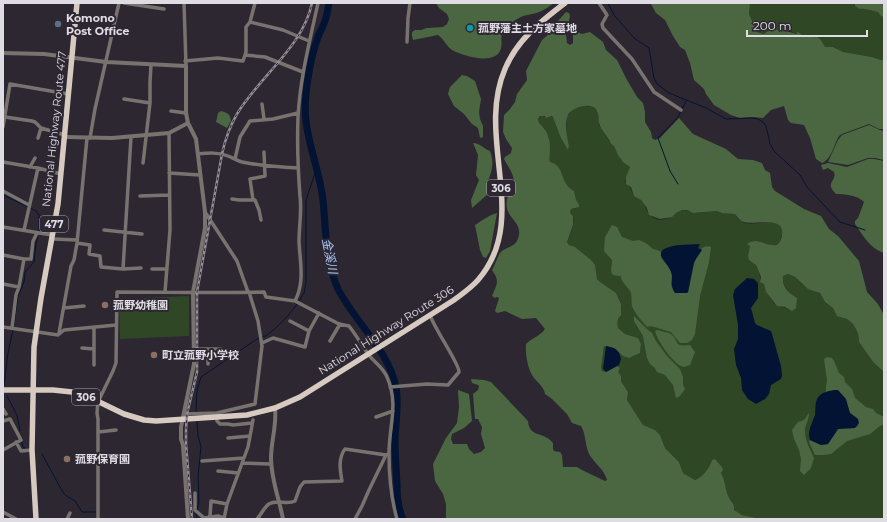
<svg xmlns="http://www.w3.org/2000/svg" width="887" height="522" font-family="Montserrat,'Noto Sans JP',sans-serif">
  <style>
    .green { fill: #2f4725 }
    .forest { fill: #4b6741 }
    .water { fill: #031333 }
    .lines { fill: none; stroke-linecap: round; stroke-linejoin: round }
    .stream { stroke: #031333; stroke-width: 1 }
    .river { stroke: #031333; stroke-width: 7 }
    .minor { stroke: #78736f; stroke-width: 3.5 }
    .tertiary { stroke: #78736f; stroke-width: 4 }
    .trunk { stroke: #d7cac0; stroke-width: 5.5 }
    .rail-casing { stroke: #928d96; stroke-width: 2.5 }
    .rail { stroke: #2d2732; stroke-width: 1; stroke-dasharray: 3; stroke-linecap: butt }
    .service-dot { fill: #5c6f8a; stroke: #2d2732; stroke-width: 1.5 }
    .culture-dot { fill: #0f9aa8; stroke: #2d2732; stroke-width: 1.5 }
    .education-dot { fill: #8d6e63; stroke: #2d2732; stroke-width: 1.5 }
    .labels { text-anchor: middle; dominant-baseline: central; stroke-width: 4; stroke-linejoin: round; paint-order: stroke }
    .shield { fill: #2d2732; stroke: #aaa6ae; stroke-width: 1 }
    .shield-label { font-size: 10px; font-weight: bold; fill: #e0dce3 }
    .poi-label { font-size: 11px; font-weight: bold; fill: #e0dce3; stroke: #2d2732; text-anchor: start }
    .street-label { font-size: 11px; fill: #e0dce3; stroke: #2d2732 }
    .water-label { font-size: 12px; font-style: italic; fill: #a9c8fa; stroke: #2d2732 }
  </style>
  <rect width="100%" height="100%" fill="#2d2732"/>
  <!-- green -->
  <path class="green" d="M750,3h134v56l-3,1 -9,-3 -30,-5 -9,-5 -8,1 -4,-8 -15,-5 -3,1 -14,-5 -14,-1 -10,4 -8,-2 -8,-18z
    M583,105l9,2 6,4 1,14 12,19 3,2 7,13 9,8 -5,15c8,6 4,5 8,12 2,4 5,3 7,5 6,5 6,13 12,18 13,9 21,-5 31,-7 5,0 8,3 12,3 7,0 15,-2 22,-2 2,0 3,2 5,2 4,0 9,0 13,1 1,1 2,4 3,5 12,12 33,-4 44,8 1,7 0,12 -5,18 -10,1 -15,-5 -25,-4 -8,18 9,23 8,40l4,3c1,5 8,18 12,21 4,2 9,2 13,5l8,-12c-9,-6 -15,-11 -14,-22l5,-2 7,3 8,8 17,8 5,9 8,6 4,7 10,4 6,5 5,9 1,9 14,20 11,10v147h-124l-18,-4 -7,-3 -2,-10c-10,-7 -7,-20 -12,-29l2,-3c-1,-4 -4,-7 -8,-10h-3c-2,7 -10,18 -17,20l-12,-7 -4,-11 -14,-14 -5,-13 -5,-5 -12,-5 -16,-25 1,-8 -7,-11v-5l-19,-5 -1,-3 3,-22 10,2 6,5 12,4 8,-4 1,-9 -3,-6 -13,-4 -7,-6c-2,-10 5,-14 3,-23 -3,-16 -14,-14 -22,-24 -8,-9 -11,-23 -20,-31 -3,-3 -7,-3 -10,-5l-2,-3c3,-8 8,-17 6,-26l-3,-3 1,-4 6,-1 -3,-17c-16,-8 -8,-21 -24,-29l-5,-34 -6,-5 -1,-4 4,-4 5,3 5,-2 1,1 7,19 9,13v-3l-3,-12 1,-17 6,-8z
    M189,296v40l-69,3 -1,-35 1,-3 5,-2z"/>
  <!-- forest -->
  <path class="forest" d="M436,3h118c-7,5 -14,10 -22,11 -3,1 -6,1 -9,2 -7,3 -12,7 -18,12 -7,7 -1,15 -5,23 -7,14 -37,5 -48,-1 -6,-4 -8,-11 -14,-15l-25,5 -1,-4v-4l3,-2h6l6,-2 16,-1 4,-3 2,-5 -2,-5 -8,-6z
    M647,3h103l-1,11 8,18 7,2c9,-7 22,-3 32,0l2,-2 5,4c5,-1 8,2 14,1l4,3 4,7h8l10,5 29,5 9,3 3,-1v70h-5l-10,-5 -27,10 -3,2c-5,8 -7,23 -17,27l-6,-4 -6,-21 -6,-13 -13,-2 -3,-3 -4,-14 -13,4 -8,8 -10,-1 -13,1 -9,-3 -17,-10 -8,-11 -2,-5 -10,-9 -4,-17 -5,-13 -5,-3 -7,-11 -8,-16 -9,-7 -5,-9z
    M846,3h33l5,2v12l-3,-1 -3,-4c-5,-1 -14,-4 -18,-3l-5,-3v-2z
    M566,12l3,1 1,3 -4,18 1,9 3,2 3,-2v-10l2,-2 7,3 8,-2 13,10 3,8 11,10 10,20 10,17 6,6 2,9v10l6,10 1,6 3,2 5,-2 19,-20 14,16 33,15 12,10 15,1 9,3 3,7 5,3 2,14 3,4 29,18 17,7 8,13 9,7 21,25 8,31 11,12 6,11v57l-11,-10 -14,-20 -1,-9 -5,-9 -6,-5 -10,-3 -4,-8 -8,-6 -5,-9 -12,-4 -13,-12 -7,-3 -5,2c-1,12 5,16 14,22l-1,10 -4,3 -7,-4 -8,-1 -11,-14 -2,-8 -4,-2 1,-5 -5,-12 -7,-5 -1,-3 2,-11 -3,-2c11,-8 18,3 30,1 4,-4 6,-9 5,-15 -2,-13 -28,-5 -38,-8 -5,-1 -6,-5 -9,-8l-13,-1 -5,-2 -24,2 -6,-3h-5l-6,3 -4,4 -12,2 -11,-4 -2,-7 -6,-8 -7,-4 -3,-9 -5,-3v-7l4,-10 -7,-5 -5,-7 -4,-9 -3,-2c-2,-7 -10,-13 -12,-21 -1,-4 0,-9 -2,-12 -5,-10 -25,-4 -29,4 -4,9 -1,22 1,31l-1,4 -8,-14 -7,-19 -1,-1 -6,2 -1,-2h-5l-2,3 1,4c8,6 11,16 11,26 0,5 -1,8 0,13 2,1 5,1 6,3 9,7 4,18 18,26l2,9 3,5v2l-8,2 -1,4 3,3v9l-6,17 2,3 6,2 16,13 4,5 2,14 3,3 16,11 5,11v11c-4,4 -4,8 -3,13l7,6 13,4 3,6 -1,9 -11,5 -6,-2 -9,-8 -10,-2 -3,22 1,3 4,1 11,-6 3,2 -2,4 3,4v5l7,11 -1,8 16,25 12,5 5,5 5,13 14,14 4,11 12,7c7,-2 15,-13 17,-20l3,-1 7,8 1,3 -2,3c4,7 4,15 7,23 3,6 7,7 6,14l8,5 18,4h-314v-15l-3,-10 -8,-13 -2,-17 13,-26 11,-15 2,-16 -1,-17 11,4 3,27 -8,7 -12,6 -1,5 2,5h14l2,5 5,5 7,-2 4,-4 -4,-14 1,-7 -4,-8h-3l-2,-25 5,-4 1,-4 -1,-1 -6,-2 -1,-4 13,1 7,2 37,39c1,17 16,10 25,22v6l1,2 6,1 2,3 1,12h14l5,3 23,11 2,-1c-3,-11 -12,-16 -18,-26 -4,-9 -3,-20 -8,-28l-9,-3 -5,-9 -15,-15 -7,-5c-1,-7 -6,-10 -11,-16 -6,-8 -9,-23 -8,-34 6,-6 14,-8 19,-15l-9,-11 -14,1 -17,-8 -8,2 -2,-2 4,-13 -2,-1 -2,1 -3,-2c5,-12 8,-15 0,-26 3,-5 5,-12 8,-17 5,-6 13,-5 17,-12 8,-17 -8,-21 -10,-33 -3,-13 9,-21 6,-32 -2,-6 -6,-11 -9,-17l1,-2 6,-4 1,-5 -6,-9 -3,-7 1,-17 6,-6 5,-7 2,-8 10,-14 -1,-9 16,-31 10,-9 6,-10z
    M462,75l5,1 8,5 6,18 -2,13 1,7 3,7v11l-3,1 -2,-10 -6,-4 -8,-10 -10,-8 -6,-12 2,-7z
    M221,111c7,2 9,3 10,10l-4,7 -11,-6 2,-9z
    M869,125l11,5 4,1v29l-9,-2h-7l-20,7 -20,-3 10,-22 4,-5z
    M473,143c7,0 11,6 17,8 2,5 3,11 2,16 -1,10 -7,16 -4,27l-16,14 -1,-8 8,-20 -3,-5 2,-20z
    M868,159h6l10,2v92c-15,-5 -21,-18 -29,-29v-3l3,-3 6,-16c-6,-7 -20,-8 -28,-8 -12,-12 1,-12 -2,-22l-6,-4 -5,2 -2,-5 7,-2 19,4z
    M497,213l-7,38 -4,7 -3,-1 -3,-7 -5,-25c6,-4 16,-11 22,-12z
    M612,225l5,2 5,10 11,4 6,-1 7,3 7,6 7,2 12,22 -1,12 4,8h9l4,-1c4,-11 6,-52 23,-45l-2,15 -9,34 -5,38 -3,6 -5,3h-7l-9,-11 -20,-6 -4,1c-5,-6 -12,-13 -15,-21 -1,-5 0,-9 -1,-13 -3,-7 -10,-10 -10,-17 -14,0 -9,-6 -9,-16l-8,-9 1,-14z
    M634,316l13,13 5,4 4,8 11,15 13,13 3,8v8l2,4 -5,7 -4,2 -3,-13 -8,-10 -8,-3 -2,-4 -5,-4 -3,-6 -4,-22 -9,-15z
    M657,330c4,1 10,2 14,4 9,8 2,13 19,11l5,7 -5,13c-3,1 -6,3 -9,1 -9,-4 -24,-26 -26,-35z
    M827,357l5,1 2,3 5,12 5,4 1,5 7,7 3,9 11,9 7,2 3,4 8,4v7l-4,2 -10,8 -23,7 -16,13 -7,1h-9l-6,-13 1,-2 11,5 7,-1 10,-15c7,-2 13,1 20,-3v-7l-8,-6 -12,-23 -12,2v-5l1,-7 -3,-21z
    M809,413c0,6 -3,11 -4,16 -1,10 5,20 9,29l-3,10 -7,7 -4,-4 1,-12 -2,-9 -5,-11 -2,-9 6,-8 6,-2 4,-6z"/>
  <!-- water -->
  <path class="water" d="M700,244l-2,4 4,2 -8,12 -6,30 -1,1h-12c-6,-9 -1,-13 -4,-21 -2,-6 -8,-11 -10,-16 -3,-13 31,-11 39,-12z
    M747,278l7,1 4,4v15l-7,10 4,15 2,2 14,6 1,3 9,32 1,9 -1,4 -10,6 -2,9 -4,5 -9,5 -8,-5 -6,-9 -1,-12 -5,-13 -2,-16 4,-10v-14l-5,-30 2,-6z
    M606,346c9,2 13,3 15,13l-2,6 -13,7 -3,-3z
    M834,390h4l8,9 4,14 8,6 1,4 -4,5 -17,1 -10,15 -7,1 -11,-5c-3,-9 2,-16 5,-25 1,-6 -1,-13 4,-19 4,-4 10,-5 15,-6z"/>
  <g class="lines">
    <!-- stream -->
    <path class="stream" d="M608,3l6,12 20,23 15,10 5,30 3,6 12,9 37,15 20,11 26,-1 6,1 5,3 3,4 4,18 4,7 26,24 7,12 13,14 20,21 25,8
      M682,109l4,-8
      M678,184l-8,-13 -12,-33 20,-21 3,-6
      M3,195l25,12
      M30,208l6,3 3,4v16
      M299,301l5,-8 2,-10v-83l10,-30
      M14,325l4,-29 6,-14 1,-10 9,-10 2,-19 2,-6
      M263,337c8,-2 30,-26 34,-33
      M4,385l4,-32 5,-23
      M7,396l10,19 3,16
      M196,412l1,-22 4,-13 59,-40
      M197,421l1,15 3,11 -3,29 1,25 -2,10
      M22,443l1,4 2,1
      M42,454l19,35 4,6 10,6 7,11h14
      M196,514l1,5"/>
    <!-- river -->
    <path class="river" d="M329,3c-1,6 -2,12 -4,18 -2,6 -6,12 -8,19 -7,19 -14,60 -11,81 3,27 14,52 17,79 3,30 2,61 15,89 17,33 51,62 58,98 3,17 0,34 -1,51 0,15 1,31 2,46 0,11 1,25 6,35"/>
    <!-- minor -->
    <path class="minor" d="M124,3l40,6
      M184,3l2,63
      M599,3l8,12 -5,9 1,4 29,31 22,33 27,18
      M250,22l33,8 26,11
      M407,42l1,-24 2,-15
      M245,55l20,2 38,15
      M185,61l33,-3 25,3 3,-9v-25l4,-5 5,-19
      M124,99l26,4
      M262,104l2,15
      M171,111l15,2
      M5,117l27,4 3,1 6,6 24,7
      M3,127l7,-43 58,10
      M131,137l-8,132 18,-1
      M38,138l3,-10
      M90,138l5,-29 24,-106
      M198,154c10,-1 20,-2 30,2 5,2 10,5 14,6 19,4 37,5 56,6
      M235,159l5,-22 10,-16 23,-2 25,-6
      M3,162l35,6 -14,62
      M143,163l7,-60v-21l1,-17
      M30,167l5,-9
      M38,168l23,6
      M169,173l31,2
      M3,191l26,14
      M140,196l29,-1
      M232,199l7,1h14l-3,-21 15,-3 -1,-24
      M253,200h2l4,10 2,10
      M205,212l32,49 11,31
      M3,227l49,8
      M104,230l38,4
      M54,239l23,1
      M77,243l13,2 -1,9 11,2 1,11 22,2
      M3,255l21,4
      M152,269h15
      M3,284l16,3
      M165,292l5,-62 -1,-97
      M249,292l9,29 4,25 -7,58 -38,9v8l3,3h8l5,1 19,-2
      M295,301c10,-19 5,-39 4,-59 0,-16 3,-31 1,-46 -2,-26 -3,-53 -2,-79 2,-39 12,-77 20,-114
      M64,308l20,-2
      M290,321l19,10
      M3,327l55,8 6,-5 52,-5
      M12,328l4,-33 3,-8 5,-28h7l2,-18 4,-8
      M59,333l12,-67 3,-6 3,-17 10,-105
      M330,341l10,-17
      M262,343l11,-5 32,9 4,-16 10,-18
      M82,348l12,1
      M194,349h27
      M208,364v-15
      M94,365v-38
      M390,387l37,-3 21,1 11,-13c1,-7 -25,-44 -29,-57
      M3,409l3,5
      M184,414l33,-1
      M376,417l17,-6
      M3,421l7,-2 11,21 -18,10
      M98,432l18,-2
      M228,438l22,-2
      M16,442l5,9 11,-1
      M202,461l42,-3
      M242,463l29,1
      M218,471l20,2
      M195,493v17l9,8 14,-2 6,2
      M3,512l13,7
      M210,517l1,-16 16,3
      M67,519l3,-6
      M98,519v-100l-1,-6 1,-11 15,-31 3,-8 1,-71c49,0 98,1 147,0l2,5 29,4 44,23 10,2c7,9 13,19 19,28 6,8 15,13 19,23 12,27 2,49 2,76 0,21 2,45 8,66
      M224,519l3,-15 21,-57 5,-27
      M257,519c4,-4 7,-12 12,-15 8,-5 18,1 26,-3l5,-14 4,-5 38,-1c-2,-11 -4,-23 3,-32l41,6
      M355,519l7,-13 7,-16 17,-35 2,-1"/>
    <!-- tertiary -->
    <path class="tertiary" d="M3,53l41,1 62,8 80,4v47l2,10 8,16 9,73v16l-12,64 1,72 -13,63v12l2,6 5,74
      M65,137l47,1 57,-5 19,-10
      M275,408c2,17 -4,33 -4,50 0,21 8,40 12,61"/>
    <!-- trunk -->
    <path class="trunk" d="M3,390h50l19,2 19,6 33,16 20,6 12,1 91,-6 28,-7 25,-11 154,-97c8,-6 17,-12 24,-20 53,-61 -3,-142 27,-211 12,-29 35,-47 60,-66
      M36,519l-4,-69 2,-103 7,-49 17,-94 19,-201"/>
    <!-- rail casing -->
    <g class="rail-casing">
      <path id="rail" d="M192,519l-6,-75v-15l1,-15 10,-42v-80l25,-138c3,-14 8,-28 15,-40 22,-37 66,-67 75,-111"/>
    </g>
    <!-- rail -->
    <use href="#rail" class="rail"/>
  </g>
  <!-- markers -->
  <circle class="service-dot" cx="58" cy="24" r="4"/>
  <circle class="culture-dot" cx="470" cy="28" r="4"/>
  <g class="education-dot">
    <circle cx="105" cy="305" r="4"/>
    <circle cx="154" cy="355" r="4"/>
    <circle cx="67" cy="459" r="4"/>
  </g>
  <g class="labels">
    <!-- shield labels -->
    <g class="shield">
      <rect x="487" y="180" width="28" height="16" rx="3"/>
      <rect x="40" y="216" width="28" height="16" rx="3"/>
      <rect x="72" y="389" width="28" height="16" rx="3"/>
    </g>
    <g class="shield-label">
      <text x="501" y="188">306</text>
      <text x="54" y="224">477</text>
      <text x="86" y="397">306</text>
    </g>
    <!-- poi labels -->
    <g class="poi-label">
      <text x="66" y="18">Komono<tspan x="66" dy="13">Post Office</tspan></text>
      <text x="478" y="28">菰野藩主土方家墓地</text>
      <text x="113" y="305">菰野幼稚園</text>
      <text x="162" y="355">町立菰野小学校</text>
      <text x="75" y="459">菰野保育園</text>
    </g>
    <!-- street labels -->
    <g class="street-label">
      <text transform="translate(54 129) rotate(-84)">National Highway Route 477</text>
      <text transform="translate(386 330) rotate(-32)">National Highway Route 306</text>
    </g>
    <!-- water labels -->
    <g class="water-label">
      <text transform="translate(330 256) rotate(79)">金溪川</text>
    </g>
  </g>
  <!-- border -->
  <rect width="887" height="522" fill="none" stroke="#e0dce3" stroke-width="8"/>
  <!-- scale -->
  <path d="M747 30v6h120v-6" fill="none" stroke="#e0dce3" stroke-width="2"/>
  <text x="753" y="30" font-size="12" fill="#e0dce3" stroke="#2d2732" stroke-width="3" paint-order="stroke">200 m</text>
</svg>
